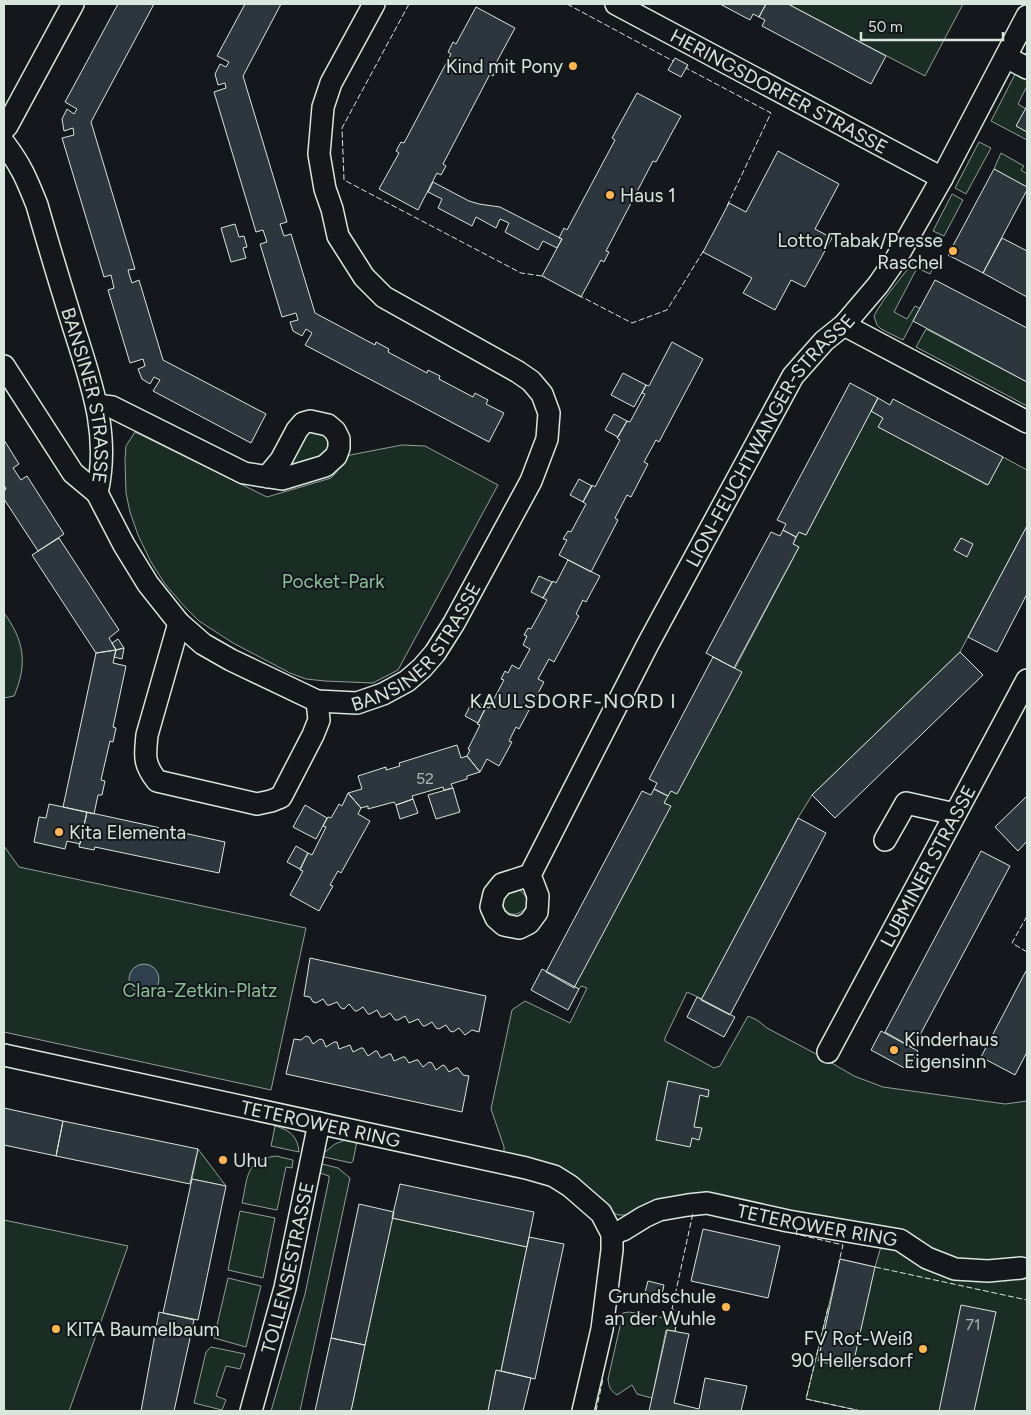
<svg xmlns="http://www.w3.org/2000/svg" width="1031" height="1415" font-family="Figtree,sans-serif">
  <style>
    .green { fill: #1a2d24; stroke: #939e99 }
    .water { fill: #2f3f4d; stroke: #939e99 }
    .building { fill: #2c363c; stroke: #d8e6dc }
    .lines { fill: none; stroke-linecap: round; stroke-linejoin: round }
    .minor-casing { stroke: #d8e6dc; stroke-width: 24 }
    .minor { stroke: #14181c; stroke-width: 21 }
    .fence { stroke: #d8e6dc; stroke-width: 1; stroke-dasharray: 6 2.5; stroke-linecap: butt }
    .poi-dot { fill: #ffb74d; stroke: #14181c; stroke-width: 2 }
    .labels { text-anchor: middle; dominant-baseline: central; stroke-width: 4; stroke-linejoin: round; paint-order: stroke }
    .number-label { font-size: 16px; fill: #adbab4 }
    .poi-label { font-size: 19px; fill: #d8e6dc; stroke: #14181c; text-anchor: start }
    .street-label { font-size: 19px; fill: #d8e6dc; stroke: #14181c }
    .park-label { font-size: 19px; fill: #8ac095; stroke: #14181c }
    .neighbourhood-label { font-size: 20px; letter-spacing: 1px; fill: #d8e6dc; stroke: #14181c }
  </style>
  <rect width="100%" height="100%" fill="#14181c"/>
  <!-- green -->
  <path class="green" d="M788,4h175l-38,72z
    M1027,51v35l-9,18 8,5 -9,17 10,6v8l-36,-19z
    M979,142l12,6 -25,46 -11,-6z
    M1001,153l23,13 -3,4 6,4v13l-33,-18z
    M952,194l11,6 -19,36 -11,-5z
    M915,259l18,9 -3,6 -13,-6 -23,44 13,7 8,-13 5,2 -17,32 -22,-11 -4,-4 -3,-9c11,-21 28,-38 41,-57z
    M926,329l101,53v24l-111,-59z
    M871,411l12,7 -4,9 108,58 16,-28 24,13v56l-67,126 -148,143 -14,23 -96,181 -15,-7 -22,46v3l49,27 6,-2 28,-50 9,4 10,8 51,27 36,21 29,11 122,17 22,-3v310h-166l-55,-12 34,-140 35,8 10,-34 -171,-37 -89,19h-7l-114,-62v-6l-13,-38 21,-99 13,-9 45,22 17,-35 -6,-2 -2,3 -5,-2 96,-181 -6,-3 135,-256 -6,-3 6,-12 7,3z
    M308,431l15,1 9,10 -5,15 -44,14z
    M135,432l132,65 64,-19c9,-8 10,-16 19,-23l52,-10 23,1 73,39 -100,185 -25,13 -48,-2 -19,-2 -16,-6 -57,-30 -34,-22 -15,-15 -19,-22 -14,-22 -13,-27 -8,-23 -4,-19 -1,-33 1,-14z
    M4,613c20,27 24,51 10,83l-10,2z
    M4,846l15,21 287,61 -35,162 -267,-58z
    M515,888c12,4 18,19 4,25 -11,5 -18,-6 -17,-16z
    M275,1126c15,4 23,11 24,26l-28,-6z
    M345,1140l12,1 -4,20 -2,2 -31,-7 15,-12z
    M198,1149l28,37 -34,-7z
    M276,1156l17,4 -1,8 -6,-1 -9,43 -35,-7c6,-26 3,-43 34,-47z
    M322,1164l16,4 12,10 -50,233h-29l34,-117 24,-115v-3l-9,-3z
    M240,1211l35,7 -12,60 -35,-8z
    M392,1218l135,29 -26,124h-5l-8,40h-137z
    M4,1220l124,26 -59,165h-65z
    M228,1278l33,8 -15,61 -32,-9z
    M629,1312l48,8 -2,11 -9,-1 -14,68 -15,-4 -5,-9 -15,10c-7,-5 -8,-8 -9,-16l15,-66z
    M211,1347l34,7 -5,15 -14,-3 -10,30 10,4 -4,10 -28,-7 12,-51z"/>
  <!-- water -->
  <path class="water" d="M129 979a15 15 0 1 1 30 0a15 15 0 1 1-30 0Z"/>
  <!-- building -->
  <path class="building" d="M118,4h36l-63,118 44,147 -7,1 2,7 2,6 7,-3 24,80 103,54 -15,29 -98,-52 7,-11 -6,-3 -4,7 -8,-5 -4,-10 7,-3 -2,-7 -13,4 -22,-73 6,-2 -3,-13 -7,2 -42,-139 12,-3 -1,-7 -9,3 -2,-12 5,-10 7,5 3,-5 -12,-7z
    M245,4h36l-38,72 44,146 -7,2 4,12 7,-2 24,79 60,32 1,-3 13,7 -1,3 39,21 1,-3 12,6 -1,3 34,18 2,-4 13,7 -2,4 18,9 -15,29 -184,-97 7,-12 -6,-4 -4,7 -9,-5 -3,-9 8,-2 -2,-7 -14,4 -22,-73 7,-2 -4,-12 -7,2 -42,-140 12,-4 -1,-5 -7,2 -3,-11 5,-10 6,3 3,-5 -12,-6z
    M720,4h46l-7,13 -6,-3 -3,6z
    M766,4h22l98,52 -15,28 -109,-58 3,-6 -6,-3z
    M476,7l39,21 -20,37 3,1 -5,10 -3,-2 -47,90 3,2 -5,9 -4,-2 -19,37 -39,-21 20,-36 -3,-2 5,-9 3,1 47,-89 -3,-2 5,-10 3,2z
    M675,58l13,7 -7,12 -13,-7z
    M637,93l44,23 -25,46 -3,-1 -47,90 3,1 -5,10 -3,-2 -20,37 -39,-21 20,-37 -3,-1 5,-10 3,2 48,-90 -3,-2z
    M1027,106v26l-11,-6z
    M778,151l61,33 -24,45 17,9 -27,49 -14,-7 -16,30 -32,-17 9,-15 -49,-26 26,-49 17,9z
    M994,169l33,18v3l-44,83 -35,-18z
    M433,182l36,19 10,3 21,3 62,32 -5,9 -14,-7 -5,9 -33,-18 4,-9 -9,-4 -4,9 -20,-11 -4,9 -34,-18 4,-9 -14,-7z
    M235,224l4,13 5,-1 3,11 -4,1 3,10 -15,4 -10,-34z
    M1002,238l25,13v46l-44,-24z
    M935,280l92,48v54l-114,-61z
    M672,342l31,17 -44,83 -3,-2 -12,22 4,2 -17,33 -4,-2 -12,23 3,2 -27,52 -32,-17 8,-15 -4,-1 5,-8 3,1 15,-28 -3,-2 9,-17 3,2 25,-47 -3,-2 10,-17 3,1 15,-28 -3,-1 4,-8 3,1z
    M623,373l23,12 -12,22 -23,-12z
    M850,383l28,15 -72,137 -7,-3 -3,5 -13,-7 3,-6 -9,-4z
    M878,398l12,7 3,-6 110,58 -15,28 -110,-58 5,-9 -12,-7z
    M614,414l13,7 -9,16 -13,-7z
    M4,440l15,24 -6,4 8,12 6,-4 37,58 -26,17 -34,-52v-8l2,-2 -2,-4z
    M579,479l13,7 -9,16 -13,-7z
    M1027,526v68l-30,58 -29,-15z
    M783,530l13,7 -3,7 6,3 -65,121 -28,-15 65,-121 9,4z
    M59,538l60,92 -10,8 7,12 -20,3 -64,-98z
    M961,538l12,6 -6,13 -13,-7z
    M568,560l32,16 -14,26 -3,-2 -7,14 3,2 -25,46 -5,-3 -11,20 6,3 -25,47 -3,-2 -7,14 3,1 -13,24 -12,-7 -7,13 -13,-16 3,-6 -2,-1 12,-24 -3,-1 1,-1 8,-16 3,1 15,-28 -3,-1 4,-8 3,2 4,-8 7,4 11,-20 -7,-4 4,-9 -3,-1 4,-7 3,1 16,-29 -4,-2 10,-17 3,2z
    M539,576l13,6 -9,16 -12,-6z
    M118,639l6,9 -8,2 -4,-7z
    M124,648l-2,11 -8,-2 2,-7z
    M116,650l-3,13 13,3 -13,61 3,1 -3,14 -3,-1 -9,39 4,1 -3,14h-4l-4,19 -31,-7 33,-154z
    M960,652l23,23 -148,143 -23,-23z
    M713,657l29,15 -65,122 -6,-3 -3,5 -14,-7 3,-6 -8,-4z
    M473,700l13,7 -8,16 -13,-7z
    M457,745l4,13 6,-2 13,16 -13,4v3l-16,5 2,4 -9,2 -1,-3 -31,9 1,3 -17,6 -2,-3 -26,7v-3l-7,2 -13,-15 14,-4 -4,-13 28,-9v3l14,-4 -1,-3z
    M453,788l7,24 -24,7 -8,-24z
    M654,789l14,7 -4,7 7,3 -97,182 -28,-16 96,-181 9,4z
    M348,793l13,15 -3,6 12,7 -29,52 -3,-2 -8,14 3,1 -14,25 -29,-16 13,-24 -3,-1 8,-17 4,2 14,-28 -3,-1 5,-9 3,1 8,-14 3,2z
    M1027,796v45l-9,10 -23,-24z
    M413,799l5,14 -18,6 -4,-14z
    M49,804l38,8 -7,32 -13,-3 -2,8 -31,-7 5,-25 7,1z
    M305,805l22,13 -11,21 -23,-12z
    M87,812l138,30 -6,31 -124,-26 -1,3 -15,-3z
    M798,818l28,15 -96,182 -29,-15z
    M296,846l12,7 -8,16 -13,-7z
    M981,851l29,15 -97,182 -28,-16z
    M310,958l176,38 -7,36 -7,-2 -7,5 -1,-1 -5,-6 -6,4 -3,-1 -4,-6 -7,4 -3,-1 -4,-6 -7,4h-2l-5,-7 -9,4 -4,-7 -7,4h-3l-5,-7 -6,4h-3l-4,-7 -7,4h-2l-5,-7 -6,4h-2l-6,-7 -5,5 -3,-1 -4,-6 -7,3h-3l-4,-6 -7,4 -3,-1 -3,-5 -6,-1z
    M542,969l37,20 -11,21 -37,-20z
    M1026,971l1,1v80l-12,23 -34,-18z
    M697,997l38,20 -11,20 -37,-20z
    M881,1031l37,20 -10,19 -37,-20z
    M306,1036l3,1 4,7 7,-5 3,1 3,7 8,-5h3l2,7 11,-4 3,7 8,-4h2l5,8 7,-5h2l4,7 8,-4h2l3,7 9,-4h2l4,6 7,-3h2l5,7 6,-5 3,1 4,7 7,-5 2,1 4,6 7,-4h2l5,7 6,1 -7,36 -176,-38 8,-35 7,1z
    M668,1081l41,9 -1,7 -8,-2 -6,32 8,1 -3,12 -7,-2 -2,9 -34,-7z
    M4,1108l59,13 -7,35 -52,-11z
    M63,1121l135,28 -8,35 -134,-28z
    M192,1179l34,7 -28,134 -35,-7z
    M400,1184l134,28 -7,35 -135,-29z
    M359,1204l35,8 -29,133 -34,-7z
    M703,1229l77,17 -12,52 -77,-17z
    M529,1237l35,7 -29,135 -34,-8z
    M840,1259l35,8 -23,102 -34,-8z
    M648,1281l16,4 -3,14 -17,-3z
    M961,1305l35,7 -22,99h-35z
    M159,1312l35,8 -20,91h-33z
    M667,1330l22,4 -15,69 25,6 6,-31 42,8 -6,25h-92z
    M331,1338l34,7 -14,66h-36z
    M496,1370l35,8 -8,33h-35z"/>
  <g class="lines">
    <!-- minor casing -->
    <g class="minor-casing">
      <g id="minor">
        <path id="s1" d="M616,4l326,174"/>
        <path d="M1006,57l21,11"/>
        <path d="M4,129l3,-3 66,-122"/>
        <path id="s2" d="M4,143c17,22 23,37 33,62 11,39 23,78 35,117 18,58 39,110 25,171l27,52 24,39 31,39 24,21 28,16 86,41 40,2 26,-9 24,-13 15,-13 13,-15 19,-30 77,-142 16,-42 2,-26 -7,-19 -11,-13 -13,-9 -134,-75 -20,-20 -26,-41 -6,-27 -7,-20 -6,-35 4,-47 8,-24 43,-79"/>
        <path d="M844,325l183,97"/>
        <path d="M4,366l69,107 24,20"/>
        <path d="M97,405l15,2 132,66 38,6 43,-13 11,-10 3,-8v-9l-4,-8 -7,-6 -18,-4 -7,2 -6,7 -16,30 -14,17"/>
        <path d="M179,623l-32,112c-2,21 -4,28 10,46l100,23 14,-3 10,-4 32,-62 6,-15 -2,-19"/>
        <path d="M885,840l21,-37 49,11"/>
        <path id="s3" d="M530,875l8,21 -1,16 -8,11 -10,5 -15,-3 -8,-7 -5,-11 3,-13 8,-10 28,-9 118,-231 145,-268 31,-35 20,-16 34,-40 18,-26 46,-81 85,-162"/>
        <path id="s4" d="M828,1052l199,-372"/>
        <path id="s5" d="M4,1055l522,113 28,8 16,10 31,27 11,21v16l-10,79 -19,82"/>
        <path id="s6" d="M612,1234l11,-4 21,-13 15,-7 29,-5 19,-2 81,18 112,19 27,18 28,11 33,2 33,-3"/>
        <path id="s7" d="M251,1411l34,-123 34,-165"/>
      </g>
    </g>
    <!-- minor -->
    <use href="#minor" class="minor"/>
    <!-- fence -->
    <path class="fence" d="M409,4l-67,124 2,52 177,93 21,3 3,1
      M567,4l106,57 1,-1
      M687,66l-1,2 85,45 -44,93
      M578,295l54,28 35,-13 37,-60
      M1027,916l-15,27 15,9
      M797,1230l-1,4 47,11 -4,17
      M875,1267l152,33
      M828,1308l-22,91 55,12
      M675,1331l4,-20 -7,-2 21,-96
      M596,1411l7,-32"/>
  </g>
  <!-- markers -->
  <g class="poi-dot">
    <circle cx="573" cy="66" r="5"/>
    <circle cx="610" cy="195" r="5"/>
    <circle cx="953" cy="251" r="5"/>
    <circle cx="59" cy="832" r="5"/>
    <circle cx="894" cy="1050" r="5"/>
    <circle cx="223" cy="1160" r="5"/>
    <circle cx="726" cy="1307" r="5"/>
    <circle cx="56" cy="1329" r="5"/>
    <circle cx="923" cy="1349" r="5"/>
  </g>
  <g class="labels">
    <!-- number labels -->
    <g class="number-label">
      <text x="425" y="778">52</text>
      <text x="973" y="1324">71</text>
    </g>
    <!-- poi labels -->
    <g class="poi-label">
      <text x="563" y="66" text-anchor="end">Kind mit Pony</text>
      <text x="620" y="195">Haus 1</text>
      <text x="943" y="240" text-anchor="end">Lotto/Tabak/Presse<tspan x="943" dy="22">Raschel</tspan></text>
      <text x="69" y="832">Kita Elementa</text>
      <text x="904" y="1039">Kinderhaus<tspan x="904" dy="22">Eigensinn</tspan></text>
      <text x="233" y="1160">Uhu</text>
      <text x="716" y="1296" text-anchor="end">Grundschule<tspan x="716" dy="22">an der Wuhle</tspan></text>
      <text x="66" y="1329">KITA Baumelbaum</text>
      <text x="913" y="1338" text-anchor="end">FV Rot-Weiß<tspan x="913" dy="22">90 Hellersdorf</tspan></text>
    </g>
    <!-- street labels -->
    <g class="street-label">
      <text stroke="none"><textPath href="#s1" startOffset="185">HERINGSDORFER STRASSE</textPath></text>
      <text stroke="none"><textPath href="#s2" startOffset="268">BANSINER STRASSE</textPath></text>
      <text stroke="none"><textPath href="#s3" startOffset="655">LION-FEUCHTWANGER-STRASSE</textPath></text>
      <text stroke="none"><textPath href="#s2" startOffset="806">BANSINER STRASSE</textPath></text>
      <text stroke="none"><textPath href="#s4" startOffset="211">LUBMINER STRASSE</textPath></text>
      <text stroke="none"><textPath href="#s5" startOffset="324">TETEROWER RING</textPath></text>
      <text stroke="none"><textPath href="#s6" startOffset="214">TETEROWER RING</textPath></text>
      <text stroke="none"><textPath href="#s7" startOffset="148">TOLLENSESTRASSE</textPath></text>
    </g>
    <!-- park labels -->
    <g class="park-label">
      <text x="333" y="581">Pocket-Park</text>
      <text x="200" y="990">Clara-Zetkin-Platz</text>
    </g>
    <!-- neighbourhood labels -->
    <g class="neighbourhood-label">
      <text x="573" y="701">KAULSDORF-NORD I</text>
    </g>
  </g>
  <!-- border -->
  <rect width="1031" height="1415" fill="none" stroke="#d8e6dc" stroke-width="10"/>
  <!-- scale -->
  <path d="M861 32v8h142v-8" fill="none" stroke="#d8e6dc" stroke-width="2.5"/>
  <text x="868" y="32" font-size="15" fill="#d8e6dc" stroke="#14181c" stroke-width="4" paint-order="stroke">50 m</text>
</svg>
